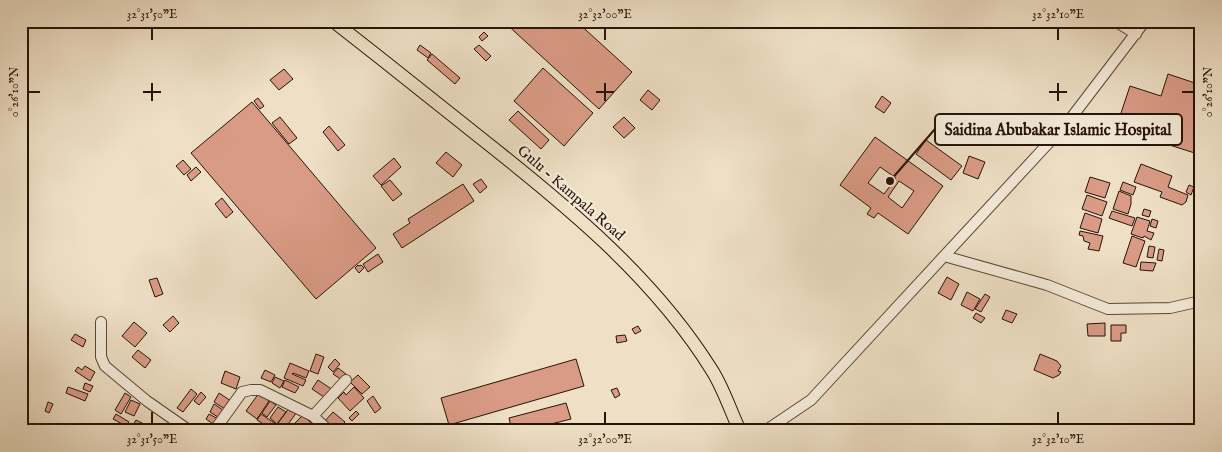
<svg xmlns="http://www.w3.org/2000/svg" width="1222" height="452" font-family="'IM FELL English',serif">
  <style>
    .building { fill: #da9b86; stroke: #261407; fill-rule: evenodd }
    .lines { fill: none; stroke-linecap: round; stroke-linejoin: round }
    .minor-casing { stroke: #584736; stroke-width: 12 }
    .major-casing { stroke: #261407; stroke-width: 14 }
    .minor { stroke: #f4ead9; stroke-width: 10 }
    .major { stroke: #eedfc5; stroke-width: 12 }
    .ticks { fill: none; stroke: #261407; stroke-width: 2 }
    .labels { text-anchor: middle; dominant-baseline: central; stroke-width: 4.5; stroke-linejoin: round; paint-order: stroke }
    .street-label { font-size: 15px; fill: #261407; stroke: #f4ead9 }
    .leader { fill: none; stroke: #261407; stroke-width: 2 }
    .callout-dot { fill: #261407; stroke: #f4ead9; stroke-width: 2 }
    .callout { fill: #f4ead9; stroke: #261407; stroke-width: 2 }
    .callout-label { font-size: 16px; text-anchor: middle; font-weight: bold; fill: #261407 }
    .neatline { fill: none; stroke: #261407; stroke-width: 2 }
    .ticks-label { font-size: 12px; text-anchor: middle; fill: #261407 }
  </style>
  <rect width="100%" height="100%" fill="#eedfc5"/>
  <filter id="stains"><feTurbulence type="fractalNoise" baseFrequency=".004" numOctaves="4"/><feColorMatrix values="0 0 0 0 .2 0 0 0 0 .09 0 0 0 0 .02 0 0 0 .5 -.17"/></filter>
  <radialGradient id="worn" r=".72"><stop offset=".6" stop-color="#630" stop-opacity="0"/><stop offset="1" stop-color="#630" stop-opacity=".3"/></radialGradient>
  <!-- building -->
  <path class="building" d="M503,21h73l56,51 -33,37z
    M484,32l4,4 -6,5 -3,-4z
    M420,45l11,8 -3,5 -11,-8z
    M479,45l12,11 -5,5 -12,-12z
    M432,54l28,24 -5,6 -28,-24z
    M543,68l50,45 -29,33 -50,-45z
    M284,69l9,10 -14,11 -9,-10z
    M1168,74l33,11v70l-85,-27 14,-42 31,10z
    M648,90l12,10 -8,10 -12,-10z
    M882,96l9,7 -7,10 -9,-6z
    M258,98l6,8 -4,3 -6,-8z
    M252,102l124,146 -60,51 -125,-146z
    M518,111l31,29 -8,9 -32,-29z
    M280,117l17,21 -8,6 -17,-21z
    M624,117l11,11 -11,10 -11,-11z
    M329,126l16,19 -7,6 -15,-19z
    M875,137l68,49 -35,48 -30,-21 -4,5 -7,-4 4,-6 -31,-23zM880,167l16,11 -12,16 -16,-11zM899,181l15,10 -12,17 -14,-11z
    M926,140l36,26 -11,14 -35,-26z
    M446,152l16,13 -9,12 -17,-14z
    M969,156l16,6 -7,17 -15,-6z
    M394,158l7,9 -20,18 -8,-9z
    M183,160l8,9 -7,6 -8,-9z
    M1141,164l31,12 -4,11 20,8 -2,7 -4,3 -22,-8 2,-5 -28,-10z
    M196,167l5,5 -10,9 -4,-6z
    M1090,177l20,6 -5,15 -20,-6z
    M481,179l6,8 -7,6 -7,-9z
    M390,180l12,14 -9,7 -12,-15z
    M1123,182l13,5 -3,8 -13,-5z
    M463,184l11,17 -72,47 -9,-14 17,-11 -2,-4z
    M1189,185l5,2 -3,8 -5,-3z
    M1119,191l12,5v8l-3,10 -15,-5z
    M1087,195l20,7 -5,14 -20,-7z
    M222,198l11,14 -7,6 -11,-14z
    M1144,209l7,2 -2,6 -7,-2z
    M1112,211l23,7 -3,8 -23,-8z
    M1085,213l17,6 -4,14 -18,-5z
    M1137,217l13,4 -3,10 7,2 -3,7 -7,-4 -1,2 -12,-4z
    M1152,219l6,2 -2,7 -6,-2z
    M1080,231l23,5 -4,15 -11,-2 2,-6 -6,-2 -1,-5 -4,-1z
    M1132,236l13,5 -9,26 -13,-4z
    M1149,246l6,1 -2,11 -6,-1z
    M1159,249l5,1 -2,11 -5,-1z
    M378,254l5,8 -15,10 -5,-8z
    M1141,262l15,1 -3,8 -13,-1z
    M358,265l1,1 2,-1 3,3 -5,5 -4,-5z
    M947,277l12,7 -8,16 -13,-7z
    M157,278l6,16 -8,3 -6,-17z
    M967,292l13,7 -7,12 -12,-6z
    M985,294l5,3 -9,15 -6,-3z
    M1006,310l11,4 -5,9 -10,-4z
    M976,313l9,5 -4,5 -8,-5z
    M173,316l6,7 -9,9 -7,-7z
    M134,322l13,11 -12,14 -13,-11z
    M1105,323v13h-17l-1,-12z
    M1111,325h15v8h-5v8h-10z
    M638,326l3,5 -6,3 -3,-5z
    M75,334l11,6 -3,7 -12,-7z
    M625,335l2,6 -10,2 -1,-7z
    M138,350l13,10 -6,8 -13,-11z
    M316,354l8,3 -6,17 -8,-3z
    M1040,354l17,7 4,5 -3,5 3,1 -2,3 -6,3 -19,-8z
    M335,359l5,5 -7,8 -5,-5z
    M576,359l8,27 -135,39 -8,-27z
    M290,363l19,8 -3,7 -13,-5 -1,1 14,6 -3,6 -19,-8z
    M85,366l10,6 -5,9 -15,-10 3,-4 4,3z
    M338,368l8,6 -4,6 -9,-6z
    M265,370l10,5 -4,7 -10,-4z
    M225,371l15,6 -4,12 -15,-6z
    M358,375l12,12 -8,7 -12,-12z
    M275,377l9,4 -4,7 -8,-5z
    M285,380l14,7 -4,6 -13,-6z
    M318,380l15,10 -6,9 -15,-10z
    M85,383l8,3 -3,6 -7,-3z
    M68,387l20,7 -3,7 -19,-8z
    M354,387l10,11 -14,13 -12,-13 6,-6 2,3z
    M617,388l3,7 -5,3 -4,-8z
    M191,389l6,5 -14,18 -6,-4z
    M201,392l5,5 -7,8 -5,-4z
    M125,393l6,4 -10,17 -6,-4z
    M219,393l12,8 -6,8 -11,-7z
    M259,393l10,8 -12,18 -11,-8z
    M373,396l8,12 -6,5 -8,-12z
    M131,400l9,4 -6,12 -9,-4z
    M270,401l6,4 -9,12 -5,-4z
    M48,402l5,2 -4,9 -4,-2z
    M566,403l5,16 -48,12h-11l-3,-13z
    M214,404l12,8 -5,7 -11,-7z
    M278,407l8,5 -9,12 -7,-6z
    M290,407l7,5 -14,19h-11z
    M356,411l3,3 -7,7 -3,-3z
    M333,412l12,10 -8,9h-3l-10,-9z
    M116,414l13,8 -3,4 -13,-7z
    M209,414l11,6 -4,6 -10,-7z
    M261,414l15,10 -3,6 -16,-10z
    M303,415l10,10 -6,6h-10l-5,-5z
    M136,420l16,8 -2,3h-20z
    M58,423l5,3 -2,5h-8z"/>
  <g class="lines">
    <!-- minor casing -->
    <g class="minor-casing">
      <path id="minor" d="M1115,21l21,13
        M944,256l103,29 61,24 62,-1 31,-7
        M101,322v35l4,9 42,35 43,30
        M214,431l28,-39 9,-2h9l53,26
        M329,431l-16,-15 33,-36
        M765,431l46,-31 257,-278 77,-101"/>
    </g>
    <!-- major casing -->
    <g class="major-casing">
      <path id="major" d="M333,21c50,39 100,79 149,118 86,68 173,139 231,233 11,18 18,40 27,59"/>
    </g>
    <!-- minor -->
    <use href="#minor" class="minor"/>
    <!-- major -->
    <use href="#major" class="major"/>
  </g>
  <!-- ticks -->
  <path class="ticks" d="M152,28v12M605,28v12M1058,28v12M152,83v18M605,83v18M1058,83v18M28,92h12M143,92h18M596,92h18M1049,92h18M1182,92h12M152,412v12M605,412v12M1058,412v12"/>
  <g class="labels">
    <!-- street labels -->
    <g class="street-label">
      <text transform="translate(571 193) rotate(41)">Gulu - Kampala Road</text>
    </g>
  </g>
  <!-- callouts -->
  <path class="leader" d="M890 181L935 129"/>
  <circle class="callout-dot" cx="890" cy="181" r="5"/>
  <rect class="callout" x="935" y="114" width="247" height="31" rx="5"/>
  <g class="callout-label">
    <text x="1058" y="135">Saidina Abubakar Islamic Hospital</text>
  </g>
  <!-- margin -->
  <rect width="1222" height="452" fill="none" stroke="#eedfc5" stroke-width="55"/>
  <rect x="28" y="28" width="1166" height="396" class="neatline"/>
  <g class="ticks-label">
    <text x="152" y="18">32°31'50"E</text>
    <text x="605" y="18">32°32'00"E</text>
    <text x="1058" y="18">32°32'10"E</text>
    <text transform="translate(14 92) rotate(-90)" y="4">0°26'10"N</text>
    <text transform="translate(1208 92) rotate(-90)" y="4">0°26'10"N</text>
    <text x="152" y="443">32°31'50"E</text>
    <text x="605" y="443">32°32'00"E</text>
    <text x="1058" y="443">32°32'10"E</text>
  </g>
  <rect width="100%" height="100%" filter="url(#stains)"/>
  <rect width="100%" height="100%" fill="url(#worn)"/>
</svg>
